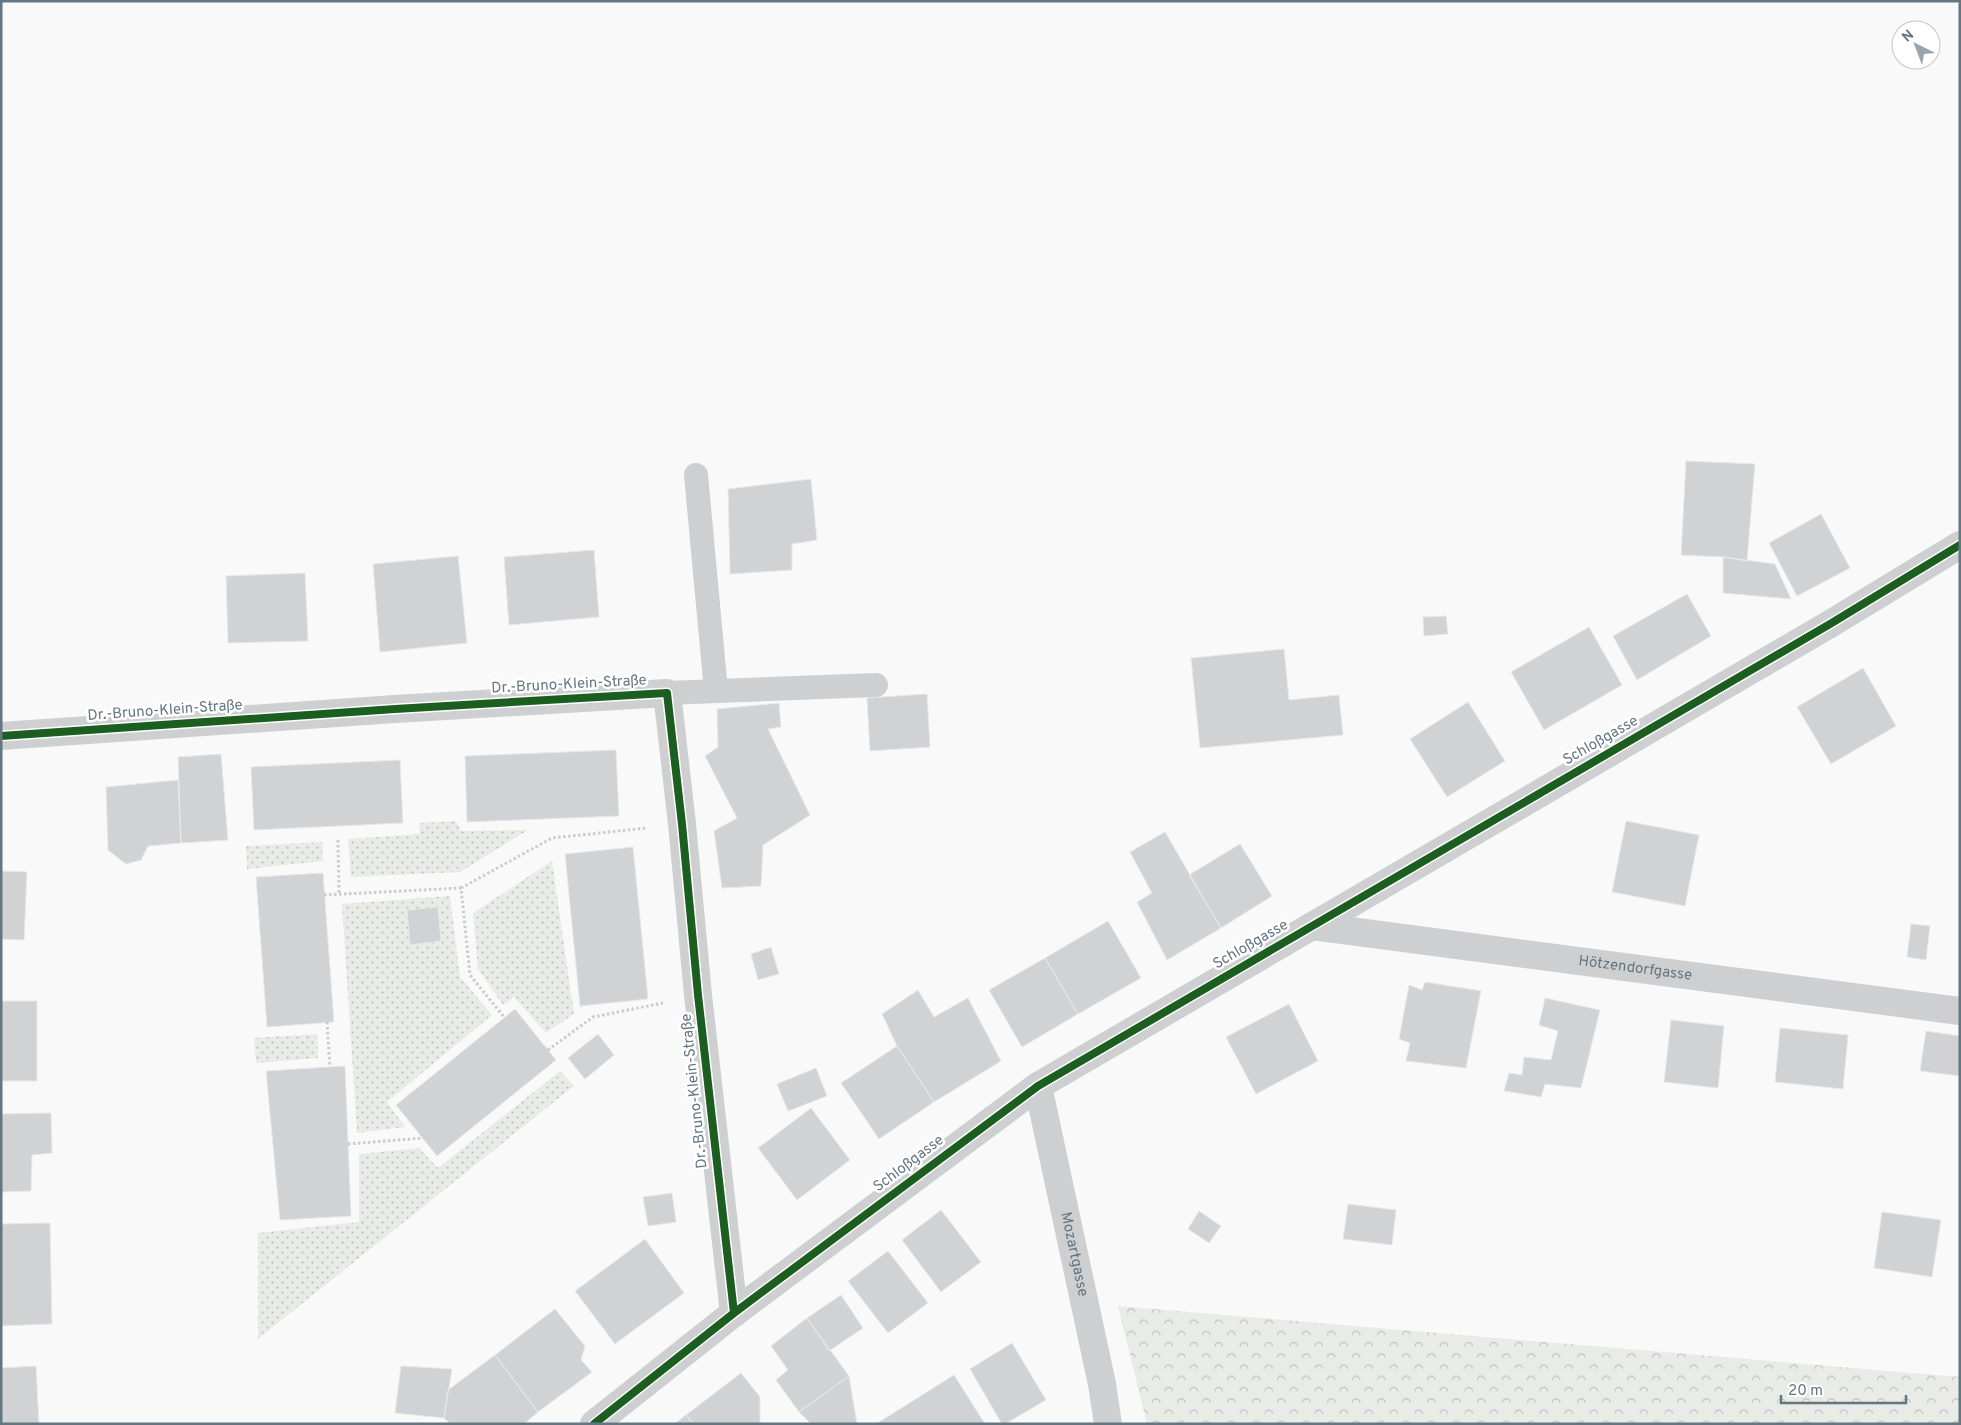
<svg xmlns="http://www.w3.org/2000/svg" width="1961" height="1425" font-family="Overpass,sans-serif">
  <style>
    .green { fill: url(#green-dots) }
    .forest { fill: url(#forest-crowns) }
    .building { fill: #d0d2d3; stroke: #e8e8e8 }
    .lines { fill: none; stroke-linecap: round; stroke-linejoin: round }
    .path { stroke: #cbcccd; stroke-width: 3; stroke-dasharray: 2.5 2.5; stroke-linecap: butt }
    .service { stroke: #cecfd0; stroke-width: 24 }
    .minor { stroke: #cecfd0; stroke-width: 28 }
    .cycleway-casing { stroke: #fff; stroke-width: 11 }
    .cycleway { stroke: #1b5e20; stroke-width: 8 }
    .labels { text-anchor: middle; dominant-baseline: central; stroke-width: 5; stroke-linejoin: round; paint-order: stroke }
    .street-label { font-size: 15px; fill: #657683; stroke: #fff }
  </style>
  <defs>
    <pattern id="green-dots" width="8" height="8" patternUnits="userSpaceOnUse" patternTransform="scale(1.25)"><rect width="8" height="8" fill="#e8ebe6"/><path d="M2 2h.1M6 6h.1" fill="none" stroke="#c0c3c0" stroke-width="1.8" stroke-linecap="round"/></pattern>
    <pattern id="forest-crowns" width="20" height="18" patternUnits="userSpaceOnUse" patternTransform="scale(1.25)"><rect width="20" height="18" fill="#e8ebe6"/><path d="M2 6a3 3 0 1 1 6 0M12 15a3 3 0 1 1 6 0" fill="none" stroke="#c0c3c0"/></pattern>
  </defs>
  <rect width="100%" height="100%" fill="#f9f9f9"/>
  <!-- green -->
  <path class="green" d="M456,821l5,10 67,-1 -68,42 -109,5 -3,-38 72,-5 -1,-11z
    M322,842l1,19 -76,8 -1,-23z
    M552,861l22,153 -28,19 -32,-36 -11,8 -25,-36 -5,-56z
    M450,896l10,81 32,38 -105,87 18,25 -48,6 -15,-229z
    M317,1034l1,24 -62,5 -2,-25z
    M560,1071l14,15 -316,253v-106l101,-11v-68l60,-6 19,20z"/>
  <!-- forest -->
  <path class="forest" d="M1118,1306l842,71v47h-813z"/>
  <!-- building -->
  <path class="building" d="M1686,461l69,3 -8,97 -24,-4 -42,-2z
    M811,479l6,61 -25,4v26l-62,4 -2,-85z
    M1821,514l29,54 -53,28 -28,-53z
    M594,550l5,67 -90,8 -5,-68z
    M458,556l9,87 -87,9 -7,-88z
    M1723,557l52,7 16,35 -68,-6z
    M305,573l3,68 -80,2 -2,-67z
    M1687,594l24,42 -74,44 -24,-44z
    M1446,616l2,18 -24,2 -1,-19z
    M1589,627l33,58 -78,45 -33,-58z
    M1284,649l5,51 50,-5 4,40 -143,13 -9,-90z
    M1863,668l33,58 -65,38 -34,-57z
    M927,694l3,53 -60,4 -3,-53z
    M1468,702l37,59 -58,36 -37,-58z
    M779,703l2,24 -13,2 42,86 -47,30 -2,41 -39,2 -8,-57 23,-13 -32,-62 13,-9 -1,-38z
    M616,750l3,66 -152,6 -2,-66z
    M221,754l7,86 -47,3 -3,-86z
    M400,760l3,63 -149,7 -3,-63z
    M178,780l3,63 -33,3 -7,14 -15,4 -18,-14 -2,-63z
    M1626,821l73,14 -14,71 -73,-14z
    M1165,832l56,96 -54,32 -30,-58 15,-9 -22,-41z
    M1240,844l32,52 -51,32 -32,-53z
    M633,847l15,152 -68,7 -15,-152z
    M1,871l26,1 -3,68 -23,-1z
    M323,873l11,149 -67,5 -11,-150z
    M438,907l3,34 -31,4 -3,-35z
    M1108,921l33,57 -63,36 -33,-56z
    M1911,924l19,2 -4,34 -19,-3z
    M771,947l8,27 -21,6 -7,-26z
    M1045,958l33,56 -56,33 -33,-57z
    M1425,982l56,9 -15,77 -60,-7 4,-18 -11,-4 10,-54 13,5z
    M918,990l16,27 34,-19 33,63 -67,41 -37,-56 -15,-32z
    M1545,998l55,12 -19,78 -36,-4 -4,13 -37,-6 5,-18 13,2 2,-18 27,3 7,-29 -19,-6z
    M1,1001h36v80h-36z
    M1289,1004l29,57 -62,33 -30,-57z
    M515,1009l41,51 -119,96 -41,-51z
    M1671,1020l53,6 -6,62 -54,-6z
    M1780,1028l68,7 -5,54 -68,-7z
    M1926,1031l34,5v40l-40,-5z
    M598,1034l16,21 -29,24 -17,-21z
    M897,1046l37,56 -55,37 -38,-56z
    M345,1066l6,150 -71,4 -14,-149z
    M816,1068l11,28 -39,15 -11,-27z
    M811,1108l39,52 -53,40 -39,-52z
    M51,1113l1,40 -20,2 -1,36 -30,1v-78z
    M672,1193l4,29 -28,4 -5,-29z
    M1348,1204l48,6 -4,35 -49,-6z
    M941,1210l40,52 -40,30 -39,-52z
    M1199,1211l22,15 -12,17 -21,-14z
    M1882,1212l59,8 -9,57 -58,-9z
    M50,1223l2,101 -51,2v-102z
    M645,1239l39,54 -69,51 -40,-53z
    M888,1251l40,52 -40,30 -40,-52z
    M841,1295l22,33 -34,23 -22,-33z
    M555,1309l30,37 -4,14 11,12 -54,40 -43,-57z
    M807,1318l42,58 -50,36 -23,-32 12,-10 -17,-24z
    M1012,1343l34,57 -41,24h-3l-32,-55z
    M495,1355l43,57 -14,12h-74l-6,-6 4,-28z
    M36,1366l3,58h-38v-56z
    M401,1366l51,3 -8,49 -49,-5z
    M741,1373l19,24v27h-66l-8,-9z
    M954,1375l31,49h-109z
    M849,1376l8,48h-46l-12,-12z
    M686,1415l8,9h-20z"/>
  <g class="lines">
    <!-- path -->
    <path class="path" d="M338,840l1,53
      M461,888l91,-50 95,-10
      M324,895l137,-7 9,87 34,42
      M327,1022l3,45
      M548,1050l45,-33 70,-14
      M348,1144l75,-6"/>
    <!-- service -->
    <path class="service" d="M696,475l20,216
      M667,693l209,-8"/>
    <!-- minor -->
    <g class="minor">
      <path d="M1,736l394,-27 272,-16 15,131 16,171 36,318"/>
      <path id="s1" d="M1312,926l648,85"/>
      <path id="s2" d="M1038,1086l64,298 6,40"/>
      <path d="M594,1424l140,-111 304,-227 792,-462 130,-79"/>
    </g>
    <!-- cycleway casing -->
    <g class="cycleway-casing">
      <path id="cycleway" d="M1,736l394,-27 272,-16 15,131 16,171 36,318
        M594,1424l140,-111 304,-227 792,-462 130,-79"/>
    </g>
    <!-- cycleway -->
    <use href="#cycleway" class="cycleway"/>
  </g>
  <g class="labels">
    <!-- street labels -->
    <g class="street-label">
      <text transform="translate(569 685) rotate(-3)">Dr.-Bruno-Klein-Straße</text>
      <text transform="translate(165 711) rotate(-4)">Dr.-Bruno-Klein-Straße</text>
      <text transform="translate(1601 741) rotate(-30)">Schloßgasse</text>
      <text transform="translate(1251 945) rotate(-30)">Schloßgasse</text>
      <text stroke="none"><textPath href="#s1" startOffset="326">Hötzendorfgasse</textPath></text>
      <text transform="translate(695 1091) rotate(-96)">Dr.-Bruno-Klein-Straße</text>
      <text transform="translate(909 1164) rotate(-37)">Schloßgasse</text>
      <text stroke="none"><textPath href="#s2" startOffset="172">Mozartgasse</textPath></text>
    </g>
  </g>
  <!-- border -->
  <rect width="1961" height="1425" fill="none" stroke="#657683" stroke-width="5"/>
  <!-- north arrow -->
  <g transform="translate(1916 45) rotate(318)"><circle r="24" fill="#ffffff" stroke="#c1c8cd"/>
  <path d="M0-4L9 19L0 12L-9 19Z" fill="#99a4ac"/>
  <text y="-8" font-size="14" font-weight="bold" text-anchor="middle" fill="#657683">N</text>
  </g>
  <!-- scale -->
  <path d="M1781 1395v8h125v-8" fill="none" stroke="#657683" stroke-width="2.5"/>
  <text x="1788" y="1395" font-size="15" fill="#657683" stroke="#ffffff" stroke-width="4" paint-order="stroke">20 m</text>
</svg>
